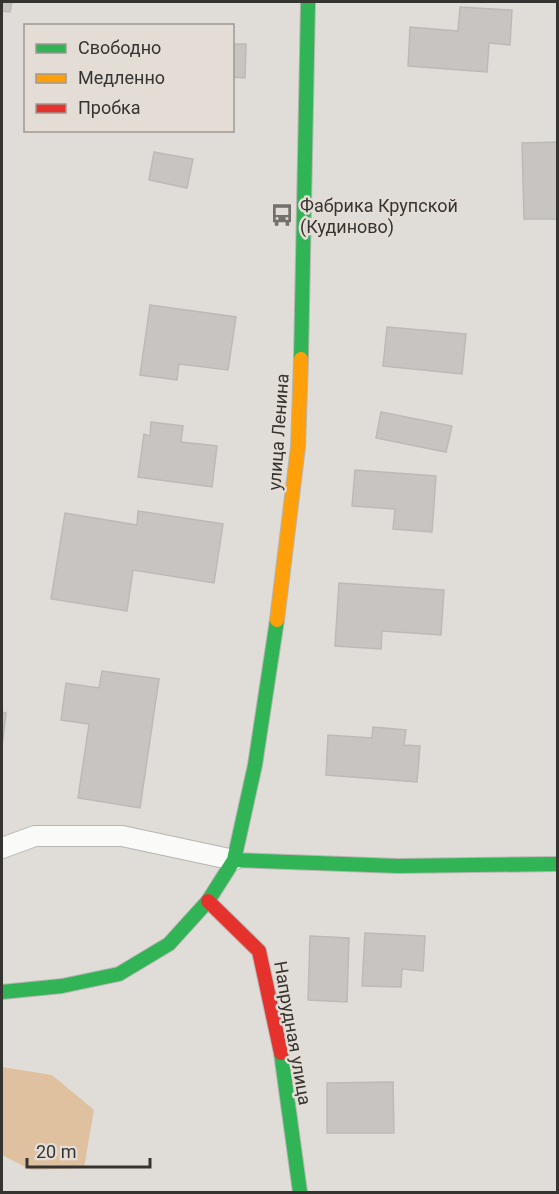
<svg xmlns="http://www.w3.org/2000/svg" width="559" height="1194" font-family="Roboto,sans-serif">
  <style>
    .green { fill: #dfc19f }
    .building { fill: #c7c4c1; stroke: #bcbab7; stroke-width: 1.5 }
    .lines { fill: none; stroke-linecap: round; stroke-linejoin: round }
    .lane-casing { stroke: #b7b5b2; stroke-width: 22 }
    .fast-casing { stroke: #b7b5b2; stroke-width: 16 }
    .slow-casing { stroke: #b7b5b2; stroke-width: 16 }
    .jam-casing { stroke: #b7b5b2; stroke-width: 16 }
    .lane { stroke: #fafaf9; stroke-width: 20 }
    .fast { stroke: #30b455; stroke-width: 14 }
    .slow { stroke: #ff9f0a; stroke-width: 14 }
    .jam { stroke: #e5322d; stroke-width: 14 }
    .labels { text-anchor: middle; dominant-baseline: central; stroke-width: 5; stroke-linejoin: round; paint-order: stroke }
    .poi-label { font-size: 18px; fill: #363431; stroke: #e3ddd6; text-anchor: start }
    .street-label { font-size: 18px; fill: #363431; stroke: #e3ddd6 }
  </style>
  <rect width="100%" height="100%" fill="#e0ddd9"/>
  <!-- green -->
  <path class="green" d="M2,1067l50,8 42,35 -10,58 -53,2 -29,-15z"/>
  <!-- building -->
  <path class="building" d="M2,2h10l-2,10 -8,-1z
    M460,7l52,3 -2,35 -21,-2 -2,29 -79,-6 2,-39 48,4z
    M232,44h14l-1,34 -13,-1z
    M558,142v77h-34l-2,-76z
    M154,152l39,7 -6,29 -38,-8z
    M150,305l86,12 -8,53 -49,-6 -2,16 -37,-5z
    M387,327l79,7 -4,40 -79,-8z
    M381,412l71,14 -6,26 -70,-14z
    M151,422l32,4 -2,16 36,4 -5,41 -74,-10 6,-43 6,2z
    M355,470l81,6 -4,56 -39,-3 2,-20 -43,-3z
    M138,511l85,13 -9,59 -81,-13 -6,41 -76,-12 14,-86 72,12z
    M339,583l105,7 -3,45 -59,-4 -1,18 -46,-3z
    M102,671l57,8 -19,129 -62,-10 11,-74 -28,-4 5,-37 33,5z
    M2,712l4,1 -4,34z
    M373,727l33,3 -2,15 16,1 -3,36 -91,-7 2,-40 44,3z
    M365,933l60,3 -2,35 -21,-2 -1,18 -39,-1z
    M310,936l39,2 -2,64 -39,-2z
    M393,1082l1,51h-67v-50z"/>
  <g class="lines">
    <!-- lane casing -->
    <g class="lane-casing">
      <path id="lane" d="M2,848l33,-12h87l112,24"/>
    </g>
    <!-- fast casing -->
    <g class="fast-casing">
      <path id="fast" d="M301,359l7,-357
        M234,860l164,6 160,-2
        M2,992l60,-6 57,-12 50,-30 39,-43 26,-41 21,-95 22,-145
        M281,1053l19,139"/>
    </g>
    <!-- slow casing -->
    <g class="slow-casing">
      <path id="slow" d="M277,620l21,-173 3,-88"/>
    </g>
    <!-- jam casing -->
    <g class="jam-casing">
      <path id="jam" d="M208,901l51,50 22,102"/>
    </g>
    <!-- lane -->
    <use href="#lane" class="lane"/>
    <!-- fast -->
    <use href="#fast" class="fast"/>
    <!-- slow -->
    <use href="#slow" class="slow"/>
    <!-- jam -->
    <use href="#jam" class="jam"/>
  </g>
  <!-- icons -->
  <defs>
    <g id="bus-bare" transform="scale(1.8)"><path d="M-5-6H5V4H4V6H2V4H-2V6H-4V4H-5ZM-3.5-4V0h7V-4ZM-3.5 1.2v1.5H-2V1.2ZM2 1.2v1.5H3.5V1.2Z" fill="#726f6c" stroke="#e3ddd6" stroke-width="2.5" paint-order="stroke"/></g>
  </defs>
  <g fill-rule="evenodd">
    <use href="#bus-bare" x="282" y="215"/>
  </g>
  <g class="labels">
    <!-- poi labels -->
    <g class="poi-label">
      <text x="300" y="205">Фабрика Крупской<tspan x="300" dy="21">(Кудиново)</tspan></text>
    </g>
    <!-- street labels -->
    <g class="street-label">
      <text transform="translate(278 432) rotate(-86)">улица Ленина</text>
      <text transform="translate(293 1033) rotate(80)">Напрудная улица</text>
    </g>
  </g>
  <!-- border -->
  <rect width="559" height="1194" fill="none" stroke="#363431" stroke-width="6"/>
  <!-- legend -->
  <rect x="24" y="24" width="210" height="108" fill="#e3ddd6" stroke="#9e9994" stroke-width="1.5"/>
  <rect x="36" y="44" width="30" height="9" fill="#30b455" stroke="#9e9994" stroke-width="1.5"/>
  <text x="78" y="54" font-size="18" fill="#363431">Свободно</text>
  <rect x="36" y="74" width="30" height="9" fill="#ff9f0a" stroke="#9e9994" stroke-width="1.5"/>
  <text x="78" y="84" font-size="18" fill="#363431">Медленно</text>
  <rect x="36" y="104" width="30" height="9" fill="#e5322d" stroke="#9e9994" stroke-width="1.5"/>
  <text x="78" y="114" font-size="18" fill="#363431">Пробка</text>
  <!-- scale -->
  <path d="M27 1158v9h123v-9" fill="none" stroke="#363431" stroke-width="3"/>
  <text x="36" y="1158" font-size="18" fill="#363431" stroke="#e3ddd6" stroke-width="4.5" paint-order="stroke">20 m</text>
</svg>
